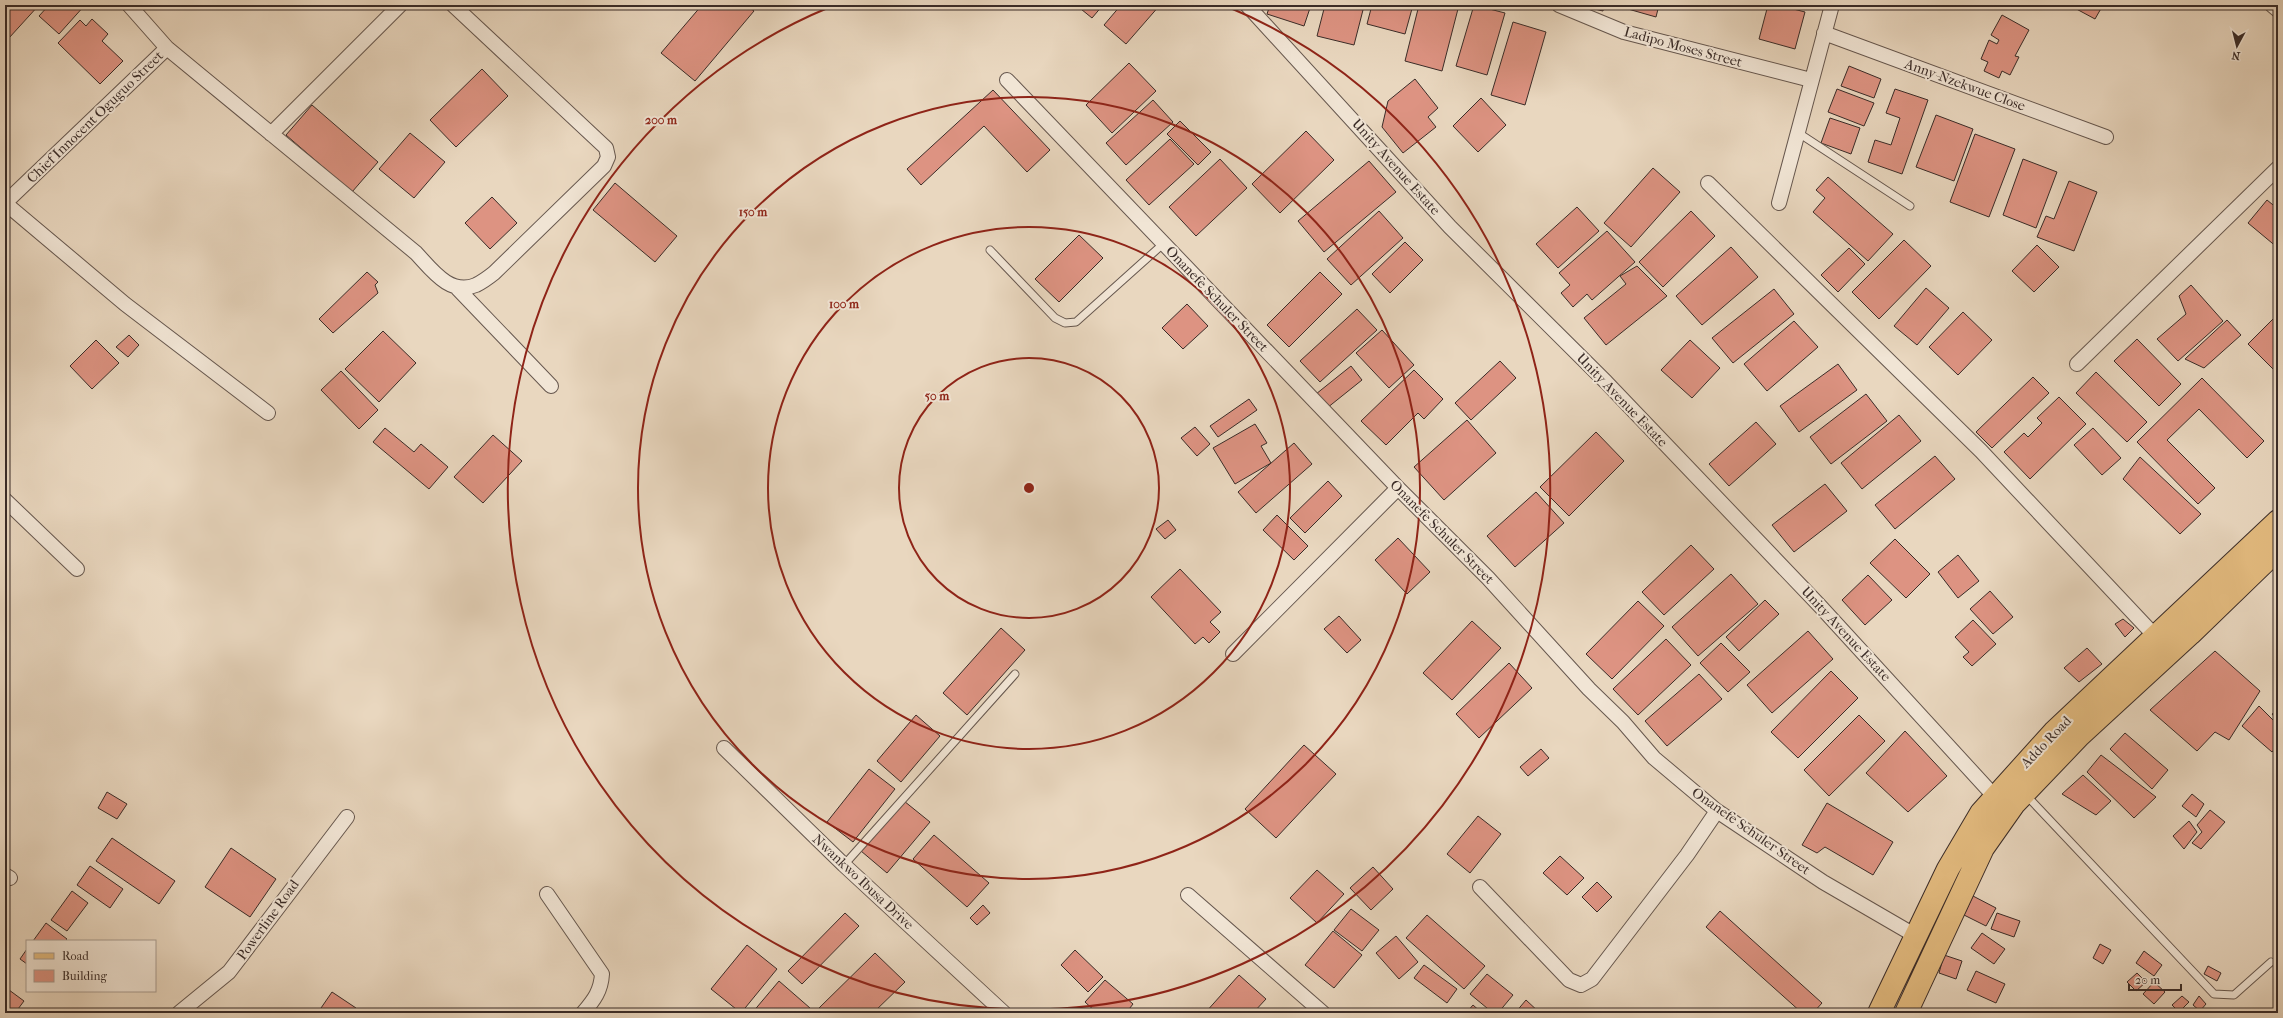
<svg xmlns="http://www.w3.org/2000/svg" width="2283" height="1018" font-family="'IM FELL French Canon',serif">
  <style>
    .building { fill: #dd9382; stroke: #3a2c28 }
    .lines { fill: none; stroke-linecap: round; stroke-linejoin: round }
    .service-casing { stroke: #66574e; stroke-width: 9 }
    .minor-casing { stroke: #66574e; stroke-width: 16 }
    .primary-casing { stroke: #3a2c28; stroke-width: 24 }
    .service { stroke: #f1e5d5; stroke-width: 7 }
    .minor { stroke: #f1e5d5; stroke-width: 14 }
    .primary { stroke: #e4bc80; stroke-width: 22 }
    .ring { fill: none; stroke: #8f2418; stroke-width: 2 }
    .labels { text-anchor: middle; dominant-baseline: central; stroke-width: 4; stroke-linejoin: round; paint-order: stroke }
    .street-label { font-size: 14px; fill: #3a2c28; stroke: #f1e5d5 }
    .centre { fill: #8f2418; stroke: #f1e5d5; stroke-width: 2 }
    .ring-label { font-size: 12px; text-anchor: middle; font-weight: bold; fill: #8f2418; stroke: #f1e5d5; stroke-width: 4; stroke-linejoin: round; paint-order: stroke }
  </style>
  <rect width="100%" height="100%" fill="#e9d7bf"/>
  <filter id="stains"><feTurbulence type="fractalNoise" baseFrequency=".005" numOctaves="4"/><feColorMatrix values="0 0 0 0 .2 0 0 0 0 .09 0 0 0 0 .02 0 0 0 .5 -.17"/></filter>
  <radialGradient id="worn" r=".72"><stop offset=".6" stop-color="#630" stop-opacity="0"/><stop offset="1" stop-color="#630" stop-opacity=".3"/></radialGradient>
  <!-- building -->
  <path class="building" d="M5,5h34l-30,33 -4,-4z
    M49,5h36l-26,29 -20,-18z
    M702,5h44l8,6 -59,70 -34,-28z
    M1076,5h27l-11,13z
    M1121,5h39l-34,39 -22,-19z
    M1270,5h41l-7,21 -37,-12z
    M1325,5l39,1 -10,39 -37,-9z
    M1372,5h41l-8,29 -38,-10z
    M1419,5h40l-17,66 -37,-10z
    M1474,5l31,8 -18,62 -31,-9z
    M1578,5h26l-1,6z
    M1622,5h37l-3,12 -35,-10z
    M1768,5h10l27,7 -10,37 -36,-10z
    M2069,5h34l-8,14z
    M2002,15l27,15 -14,26 4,1 -9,18 -8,-4 -3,7 -15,-7 4,-9 -7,-3 8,-19 8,4 2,-4 -8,-5z
    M92,19l16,15 -6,7 21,20 -23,23 -42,-41 22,-23 6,6z
    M1513,22l33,10 -21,73 -34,-10z
    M1129,63l27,28 -44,42 -26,-28z
    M1849,66l32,13 -7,19 -33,-12z
    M482,69l26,27 -52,51 -26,-27z
    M1415,79l23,29 -10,9 8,10 -33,26 -21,-26 6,-26z
    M1837,89l37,14 -10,23 -36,-14z
    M1895,89l33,11 -26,74 -34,-12 7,-22 16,5 9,-27 -14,-5z
    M993,90l57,60 -23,22 -43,-46 -63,59 -14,-16z
    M1481,98l25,27 -28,27 -25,-26z
    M1153,100l20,22 -47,43 -20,-22z
    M312,105l66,57 -26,30 -66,-57z
    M1936,115l37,14 -19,52 -38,-14z
    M1830,118l30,10 -9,26 -30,-11z
    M1180,121l31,31 -13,13 -31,-31z
    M1306,131l28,29 -54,53 -28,-29z
    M410,133l35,29 -31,36 -35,-29z
    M1975,134l40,15 -26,68 -39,-15z
    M1170,139l24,25 -45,41 -23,-25z
    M1220,159l27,29 -51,48 -27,-29z
    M2023,159l34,13 -21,56 -33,-13z
    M1369,161l27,31 -72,60 -26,-31z
    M1653,168l27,24 -49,55 -27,-24z
    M1828,177l65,57 -25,27 -55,-49 12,-14 -9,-8z
    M2069,181l28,11 -23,59 -37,-14 9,-21 8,3z
    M615,183l62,53 -22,26 -62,-52z
    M492,197l25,26 -27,26 -25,-26z
    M2267,200l11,9v39l-30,-25z
    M1577,207l22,24 -41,37 -22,-24z
    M1379,211l24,27 -52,47 -24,-26z
    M1691,211l24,25 -52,51 -24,-25z
    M1607,231l28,31 -43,38 -5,-6 -14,13 -12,-14 9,-8 -11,-12z
    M1079,235l24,23 -44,44 -24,-23z
    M1904,240l27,26 -52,53 -27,-27z
    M1405,242l18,18 -33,33 -18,-19z
    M2037,245l22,22 -25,25 -22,-21z
    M1731,247l27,30 -56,48 -26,-29z
    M1849,248l16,16 -27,28 -17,-17z
    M1637,266l30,30 -61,49 -22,-27 42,-34 -6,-8z
    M367,272l11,10 -3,3 3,8 -45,40 -14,-14z
    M1320,272l22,22 -53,53 -22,-22z
    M2191,285l32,36 -45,40 -21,-22 29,-25 -7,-18z
    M1926,288l23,20 -32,37 -23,-19z
    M1774,289l20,25 -61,49 -21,-25z
    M1187,304l21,22 -25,23 -21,-21z
    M1357,309l20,21 -57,52 -20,-21z
    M1963,312l29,28 -34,35 -29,-28z
    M2274,318l4,4v52l-30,-30z
    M2227,320l14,15 -37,33 -19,-9z
    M1794,321l24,26 -51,44 -23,-27z
    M1382,330l32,35 -25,23 -33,-35z
    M383,331l33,32 -37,39 -34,-33z
    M129,335l10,10 -11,12 -12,-10z
    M2137,339l44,45 -22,22 -45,-45z
    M96,340l23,23 -27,26 -22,-23z
    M1690,340l30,28 -28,30 -31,-28z
    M1500,361l16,17 -45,42 -16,-17z
    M1838,364l19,26 -58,42 -19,-26z
    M1351,366l11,14 -35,28 -11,-14z
    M1414,370l29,29 -19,20 -6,-6 -32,32 -25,-24z
    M341,371l37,39 -19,19 -38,-39z
    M2096,372l51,50 -20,20 -51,-49z
    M2033,377l16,16 -57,55 -16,-16z
    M2202,378l62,63 -17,17 -48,-49 -32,31 48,48 -17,16 -61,-62z
    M1866,394l21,27 -56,43 -21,-27z
    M2059,397l27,27 -56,55 -26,-27 20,-19 4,4 14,-14 -5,-5z
    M1249,399l8,11 -39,27 -8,-11z
    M1899,415l22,26 -59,48 -21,-26z
    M1467,420l29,33 -52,47 -30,-33z
    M1756,422l20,22 -47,42 -20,-22z
    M1255,424l12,19 -6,3 10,17 -36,21 -22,-36z
    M1195,427l15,17 -13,12 -16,-18z
    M385,428l29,24 7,-8 27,23 -19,22 -56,-47z
    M2093,428l28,30 -19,17 -28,-30z
    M1596,432l28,29 -55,55 -29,-29z
    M493,435l29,26 -39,42 -29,-26z
    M1294,443l18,21 -56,49 -18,-21z
    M1935,456l20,23 -60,50 -20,-24z
    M2140,457l61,57 -21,20 -57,-55z
    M1328,481l14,15 -37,37 -15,-15z
    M1825,484l22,27 -53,41 -22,-27z
    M1536,492l28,31 -49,44 -28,-31z
    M1277,515l31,31 -14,14 -31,-30z
    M1168,520l8,10 -11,9 -9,-10z
    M1398,538l32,34 -23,22 -32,-34z
    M1895,539l35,35 -24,24 -36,-35z
    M1691,545l23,24 -50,46 -22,-23z
    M1958,555l21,26 -21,17 -20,-26z
    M1180,569l41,43 -11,10 10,10 -11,11 -6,-6 -8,7 -44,-47z
    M1731,574l27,30 -60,52 -26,-29z
    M1868,575l24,25 -27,25 -23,-25z
    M1990,591l23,26 -20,17 -23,-25z
    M1765,600l14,14 -40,37 -13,-14z
    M1638,601l26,25 -52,53 -26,-25z
    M1339,616l22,24 -14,13 -23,-24z
    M2123,619l11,9 -9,9 -10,-13z
    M1973,620l23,24 -24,22 -9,-9 6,-5 -14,-15z
    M1472,621l29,27 -49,52 -29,-27z
    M1001,628l24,22 -58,65 -24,-22z
    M1808,631l25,28 -61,54 -25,-28z
    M1666,639l25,26 -53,50 -25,-26z
    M1721,643l29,29 -22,20 -28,-29z
    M2087,648l15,16 -23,18 -15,-14z
    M2215,651l45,40 -31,49 -14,-8 -18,19 -47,-41z
    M1509,663l23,25 -53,50 -23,-24z
    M1831,671l27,27 -60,60 -27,-26z
    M1699,674l23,25 -55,47 -22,-25z
    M2259,706l19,19v20l-6,7 -30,-26z
    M2278,710v11l-6,-7z
    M916,715l24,21 -39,46 -24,-21z
    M1859,715l26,26 -56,55 -25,-26z
    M1905,731l42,45 -39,36 -42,-39z
    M2125,733l43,37 -16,19 -42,-40z
    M1304,745l32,29 -60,64 -31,-29z
    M1541,749l8,9 -21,18 -8,-9z
    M2101,755l55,42 -22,21 -47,-46z
    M869,769l26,20 -42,53 -26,-20z
    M2083,775l28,26 -15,14 -34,-21z
    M107,792l20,12 -10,15 -19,-11z
    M2192,794l12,10 -8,13 -14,-11z
    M904,801l26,21 -43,51 -26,-22z
    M1827,803l66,39 -20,33 -48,-28 -8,6 -15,-8z
    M2210,810l15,12 -24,27 -9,-6 10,-11 -5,-7z
    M1478,816l23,18 -31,39 -23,-19z
    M2189,821l8,11 -13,17 -11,-13z
    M934,835l55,48 -22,24 -54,-48z
    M112,838l63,43 -16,23 -63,-43z
    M231,848l45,31 -26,38 -45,-30z
    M1560,856l24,22 -17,17 -24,-22z
    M90,866l33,23 -13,19 -33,-23z
    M1373,867l20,22 -22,21 -21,-22z
    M1317,870l27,24 -27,29 -27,-25z
    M1597,882l15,15 -15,15 -15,-15z
    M72,891l16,12 -21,28 -16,-11z
    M1973,896l23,12 -10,18 -22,-11z
    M983,905l7,8 -13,12 -7,-7z
    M1351,909l28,21 -17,21 -28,-21z
    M1720,911l102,92 -9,10h-11l-96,-86z
    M845,913l14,13 -57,58 -14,-13z
    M1997,913l23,8 -6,16 -23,-8z
    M1427,915l58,51 -21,23 -58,-51z
    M46,923l21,16 -2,2h-32z
    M1333,931l29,24 -28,33 -29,-23z
    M1982,933l23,16 -11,15 -23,-16z
    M1396,936l22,26 -19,17 -23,-26z
    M2100,944l11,6 -8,14 -10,-6z
    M747,945l30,24 -36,44 -30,-24z
    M27,949v15l-7,-5z
    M1075,950l28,27 -15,15 -27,-27z
    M2144,951l18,14 -8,11 -18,-13z
    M875,953l30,29 -32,31h-51l-4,-4z
    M1944,955l18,6 -6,18 -17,-6z
    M1424,965l33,24 -10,14 -33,-25z
    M2208,966l13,7 -4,8 -13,-7z
    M1976,971l29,13 -9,19 -29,-13z
    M2137,973l9,9 -10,9 -9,-9z
    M1487,974l26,21 -15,18h-5l-23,-19z
    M1239,975l27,24 -13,14h-48z
    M1105,980l28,24 -7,9h-29l-12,-11z
    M779,981l31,27 -5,5h-53z
    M2154,982l11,10 -11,12 -11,-10z
    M5,987l19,14 -9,12h-10z
    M332,992l24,16 -4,5h-23l-8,-5z
    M2182,996l7,6 -10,10 -7,-7z
    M2199,996l7,8 -6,7 -7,-6z
    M1526,1000l14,13h-25z
    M1473,1005l9,8h-16z
    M1431,1009l6,4h-9z"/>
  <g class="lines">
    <!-- service casing -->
    <g class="service-casing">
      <path id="service" d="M1797,132l113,74
        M990,250l65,68 10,5 11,-1 87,-78
        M2026,795l188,199 20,1 37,-33
        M844,865l171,-191"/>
    </g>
    <!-- minor casing -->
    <g class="minor-casing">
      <path id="minor" d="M129,5l38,43 249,205c16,17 34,43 60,32 6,-3 13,-8 18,-12l110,-107 4,-9 -2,-9 -153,-143
        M1247,5l203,222 156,155 214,224 175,191
        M1559,5l65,27 187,48
        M2272,5l6,5
        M1824,33l282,104
        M1007,80l391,408 90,90 101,111 34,33 31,36 63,53 106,71 93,54
        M271,134l129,-129
        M1708,183l273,268 174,185
        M5,203l120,101 143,109
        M5,203l162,-155
        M1779,203l53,-198
        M458,289l93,97
        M2077,364l201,-196
        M5,500l72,69
        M1233,654l165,-166
        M724,748l120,117 160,148
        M5,875l5,3
        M1480,887l89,93 12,5 11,-6 95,-124 30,-44
        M547,894l55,80c-1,17 -8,26 -19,39
        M1188,895l135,118
        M179,1013l50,-41 118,-155"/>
    </g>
    <!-- primary casing -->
    <g class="primary-casing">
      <path id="primary" d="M1879,1013l69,-144 33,-56 73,-81 224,-211
        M1906,1013l77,-165 31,-44 65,-68 111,-102 88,-85"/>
    </g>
    <!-- service -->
    <use href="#service" class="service"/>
    <!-- minor -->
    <use href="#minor" class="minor"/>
    <!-- primary -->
    <use href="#primary" class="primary"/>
  </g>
  <!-- distance rings -->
  <g class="ring">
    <circle cx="1029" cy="488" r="130"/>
    <circle cx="1029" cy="488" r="261"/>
    <circle cx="1029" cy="488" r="391"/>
    <path d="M1228 7A521 521 0 1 1 830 7"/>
  </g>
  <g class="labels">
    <!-- street labels -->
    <g class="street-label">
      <text transform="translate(1683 47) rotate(15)">Ladipo Moses Street</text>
      <text transform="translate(1965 85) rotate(20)">Anny-Nzekwue Close</text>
      <text transform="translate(95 117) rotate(-44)">Chief Innocent Oguguo Street</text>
      <text transform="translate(1396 167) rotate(48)">Unity Avenue Estate</text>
      <text transform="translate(1217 299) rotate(46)">Onanefe Schuler Street</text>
      <text transform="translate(1622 400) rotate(46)">Unity Avenue Estate</text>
      <text transform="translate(1442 532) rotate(45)">Onanefe Schuler Street</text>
      <text transform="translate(1846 634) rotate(47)">Unity Avenue Estate</text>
      <text transform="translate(2046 742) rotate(-46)">Addo Road</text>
      <text transform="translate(1751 831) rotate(35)">Onanefe Schuler Street</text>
      <text transform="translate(863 882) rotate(43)">Nwankwo Ibusa Drive</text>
      <text transform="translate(268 920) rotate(-54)">Powerline Road</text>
    </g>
  </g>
  <circle cx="1029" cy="488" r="6" class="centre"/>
  <g class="ring-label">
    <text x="661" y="124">200 m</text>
    <text x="753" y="216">150 m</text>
    <text x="844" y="308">100 m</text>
    <text x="937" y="400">50 m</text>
  </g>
  <!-- margin -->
  <rect width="2283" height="1018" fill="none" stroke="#e9d7bf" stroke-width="20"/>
  <rect x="6" y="6" width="2271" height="1006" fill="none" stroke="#3a2c28" stroke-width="2"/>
  <rect x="10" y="10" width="2263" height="998" fill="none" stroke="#3a2c28"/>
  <!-- legend -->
  <rect x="26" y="940" width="130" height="52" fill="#f1e5d5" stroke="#a89b90"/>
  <rect x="34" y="953" width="20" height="6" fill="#e4bc80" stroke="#a89b90"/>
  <text x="62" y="960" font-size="12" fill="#3a2c28">Road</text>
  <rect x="34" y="970" width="20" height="12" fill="#dd9382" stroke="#a89b90"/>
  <text x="62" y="980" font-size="12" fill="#3a2c28">Building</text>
  <!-- north arrow -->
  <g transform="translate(2237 46) rotate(187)" stroke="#f1e5d5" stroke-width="3" paint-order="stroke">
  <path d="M0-3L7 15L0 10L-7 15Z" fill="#3a2c28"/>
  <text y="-6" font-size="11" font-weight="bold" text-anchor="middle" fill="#3a2c28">N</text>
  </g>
  <!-- scale -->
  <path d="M2129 984v6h52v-6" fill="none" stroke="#3a2c28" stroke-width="2"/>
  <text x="2135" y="984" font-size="12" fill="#3a2c28" stroke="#f1e5d5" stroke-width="3" paint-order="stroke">20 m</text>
  <rect width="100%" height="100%" filter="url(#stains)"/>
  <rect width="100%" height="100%" fill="url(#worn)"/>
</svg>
